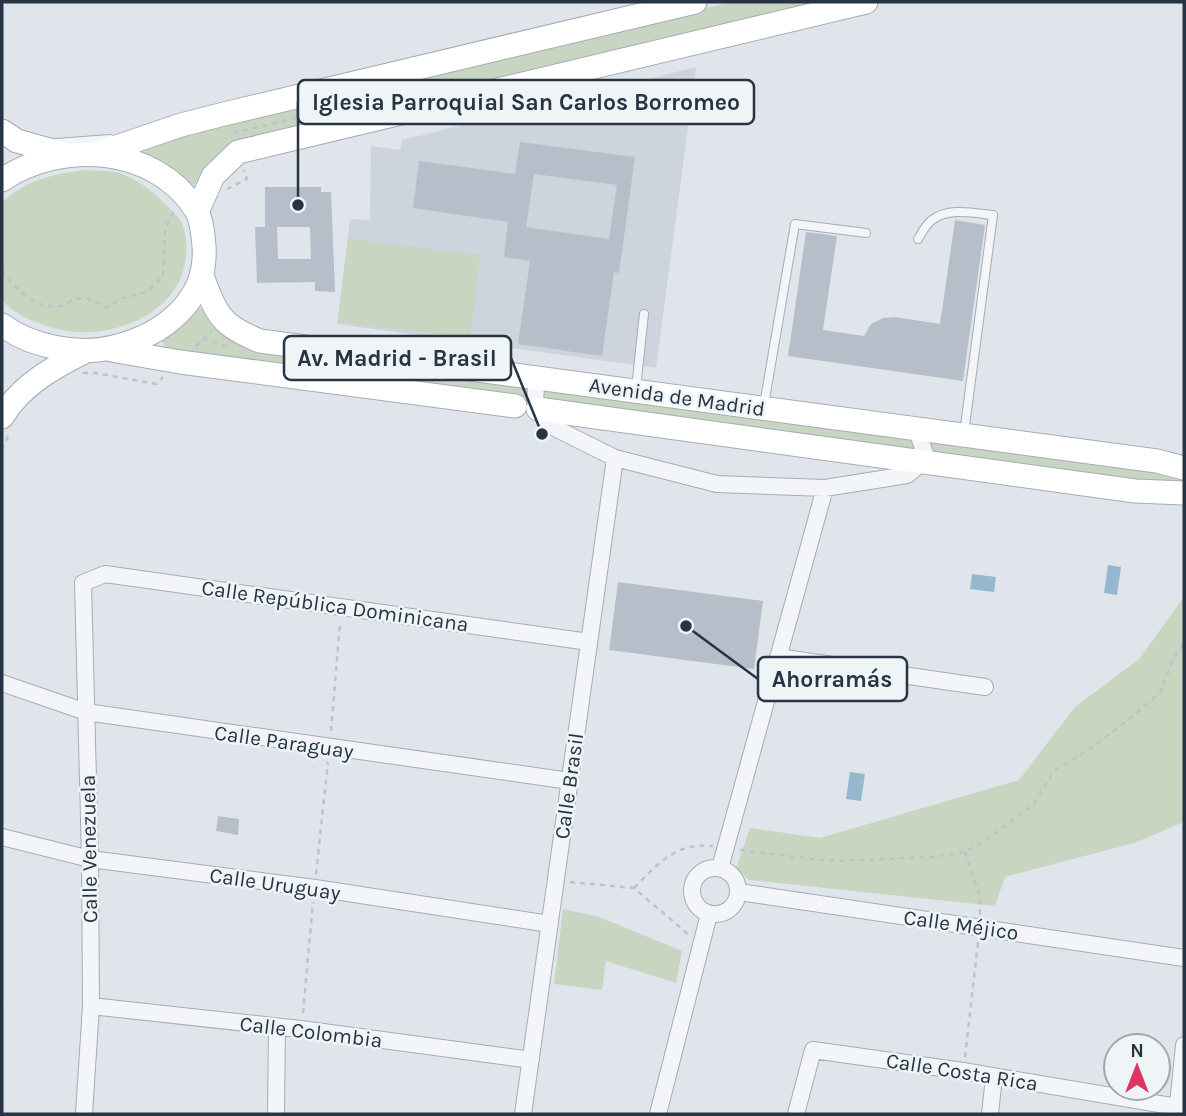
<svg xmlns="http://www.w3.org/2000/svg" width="1186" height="1116" font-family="Karla,sans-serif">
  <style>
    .built { fill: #cdd4dd }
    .green { fill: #c8d5c0 }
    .water { fill: #96b8cf }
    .building { fill: #b6bfc9; fill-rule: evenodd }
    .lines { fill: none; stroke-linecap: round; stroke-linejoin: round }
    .lane-casing { stroke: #a4acb5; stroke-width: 10 }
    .street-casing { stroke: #a4acb5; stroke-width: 18 }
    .secondary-casing { stroke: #a4acb5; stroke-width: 25 }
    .path { stroke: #bec3c9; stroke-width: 2.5; stroke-dasharray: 5 5; stroke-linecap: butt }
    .lane { stroke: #f3f5f8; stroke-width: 8 }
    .street { stroke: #f3f5f8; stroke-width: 16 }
    .secondary { stroke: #fff; stroke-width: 23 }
    .labels { text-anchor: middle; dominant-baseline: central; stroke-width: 5; stroke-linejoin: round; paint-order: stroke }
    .street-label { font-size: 21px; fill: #263444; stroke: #eff4f7 }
    .leader { fill: none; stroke: #263444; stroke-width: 2.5 }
    .callout-dot { fill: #263444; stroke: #eff4f7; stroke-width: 2.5 }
    .callout { fill: #eff4f7; stroke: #263444; stroke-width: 2.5 }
    .callout-label { font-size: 23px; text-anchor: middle; font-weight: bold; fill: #263444 }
  </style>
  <rect width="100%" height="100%" fill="#dfe5ea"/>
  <!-- built -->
  <path class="built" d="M696,67l-40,301 -319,-44 13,-105 20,1 1,-74 29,4 2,-10z"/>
  <!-- green -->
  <path class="green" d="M731,2h109l-614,148 -17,13 -15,22 -32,-21 -43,-15z
    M85,170c11,1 26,0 37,4 16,6 32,18 43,30 5,5 11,10 15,16 6,10 7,25 6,36 -5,61 -82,87 -133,72 -18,-6 -39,-13 -51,-28v-97c23,-23 51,-29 83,-33z
    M348,239l132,16 -10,83 -132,-16z
    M197,307l9,4 15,19 963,146v10l-46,-4 -970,-129 -8,-15z
    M1184,597v225l-50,21 -129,34 -10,29 -246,-26 -13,-11 14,-41 70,10 199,-58 56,-73 64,-48z
    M563,909l36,8 83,34 -6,32 -70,-22 -4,29 -48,-6z"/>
  <!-- water -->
  <path class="water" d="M1108,565l13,2 -4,28 -13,-2z
    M972,574l24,3 -2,15 -24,-3z
    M850,772l15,2 -4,27 -15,-2z"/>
  <!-- building -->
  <path class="building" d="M520,142l115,15 -16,116 -5,-1 -12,84 -84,-12 12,-83 -26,-4 4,-35 -95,-14 6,-47 96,13zM534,174l83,11 -8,54 -83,-12z
    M265,187h56v5h10l4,100 -20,-1v-9l-58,1 -2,-56h10zM277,227h33l1,32h-33z
    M955,220l30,5 -22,156 -175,-25 18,-124 31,4 -14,94 41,6 7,-12 12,-6 12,-1 45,7z
    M618,582l145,19 -9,68 -145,-19z
    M218,816l21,3 -1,16 -22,-4z"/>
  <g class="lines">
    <!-- lane casing -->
    <g class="lane-casing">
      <path id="lane" d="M56,143l54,-4
        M918,239c4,-6 8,-15 14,-19 16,-13 42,-7 61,-5l-29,218
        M636,388l8,-74
        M764,405l31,-181 71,9"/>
    </g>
    <!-- street casing -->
    <g class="street-casing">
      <path id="street" d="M543,379l-7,9 -1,12 12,24 68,34 102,26 108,4 82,-13 16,-13 2,-9 -9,-24
        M778,657l207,30
        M2,683l84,29 484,69
        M2,837l88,22 225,29 235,36
        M692 891a23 23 0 1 1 46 0a23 23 0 1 1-46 0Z
        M720,868l105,-380
        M739,892l445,66
        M91,1006l210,23 230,31
        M84,1114l7,-108 -1,-147 -7,-276 22,-9 484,68
        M276,1114l1,-87
        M523,1114l92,-656
        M658,1114l51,-200
        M796,1114l17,-64 150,21 214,36
        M990,1114l4,-37
        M1177,1114l7,-69"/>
    </g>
    <!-- secondary casing -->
    <g class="secondary-casing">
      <path id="secondary" d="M2,131l15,10 47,13
        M96,154l85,-29 47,-12 467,-111
        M2,180c59,-40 153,-35 194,30 6,10 7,25 8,36 4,55 -41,89 -90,101 -36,9 -82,0 -112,-22
        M197,212l16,-36 25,-24 628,-150
        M202,276c15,39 18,49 58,65l897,120 27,7
        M111,350l69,12 335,44
        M538,409l597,82 49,2
        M2,417c19,-32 52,-50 84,-66"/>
    </g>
    <!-- path -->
    <path class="path" d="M233,133l116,-28
      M227,189l20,-10 -3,-9
      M2,270c11,17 35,41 58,36 6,-1 10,-5 15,-7 13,-3 21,3 31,9l17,-10 24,-6 16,-16 2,-47 9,-18
      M203,339l27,9
      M196,346l15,-15
      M83,373h12l61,11 7,-7
      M2,450l8,-18
      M331,731l9,-108
      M740,850l90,11 102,-4 33,-5 21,-12 48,-36 20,-33 36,-22 43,-33 27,-23 14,-36 10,-13
      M965,852l15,44v19
      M316,874l12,-112
      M570,882l64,6 55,47
      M634,888c24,-24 41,-46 79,-42
      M2,986v19
      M303,1013l10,-111
      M965,1057l13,-115"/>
    <!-- lane -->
    <use href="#lane" class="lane"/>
    <!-- street -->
    <use href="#street" class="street"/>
    <!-- secondary -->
    <use href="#secondary" class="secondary"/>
  </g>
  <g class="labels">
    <!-- street labels -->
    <g class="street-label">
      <text transform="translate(677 397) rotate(8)">Avenida de Madrid</text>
      <text transform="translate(335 606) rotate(8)">Calle República Dominicana</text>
      <text transform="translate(284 742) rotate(8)">Calle Paraguay</text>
      <text transform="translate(569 786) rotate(-82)">Calle Brasil</text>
      <text transform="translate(89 849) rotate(-91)">Calle Venezuela</text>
      <text transform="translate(275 884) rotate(8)">Calle Uruguay</text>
      <text transform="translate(961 925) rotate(8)">Calle Méjico</text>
      <text transform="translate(311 1032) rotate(7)">Calle Colombia</text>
      <text transform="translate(962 1072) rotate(9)">Calle Costa Rica</text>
    </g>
  </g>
  <!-- callouts -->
  <path class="leader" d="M298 205L298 102M542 434L511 358M686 626L758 679"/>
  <g class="callout-dot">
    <circle cx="298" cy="205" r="7"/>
    <circle cx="542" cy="434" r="7"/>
    <circle cx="686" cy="626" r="7"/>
  </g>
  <g class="callout">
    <rect x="298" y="80" width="456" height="44" rx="7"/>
    <rect x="284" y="336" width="227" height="44" rx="7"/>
    <rect x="758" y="657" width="149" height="44" rx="7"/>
  </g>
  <g class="callout-label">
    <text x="526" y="110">Iglesia Parroquial San Carlos Borromeo</text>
    <text x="397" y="366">Av. Madrid - Brasil</text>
    <text x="832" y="687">Ahorramás</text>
  </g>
  <!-- border -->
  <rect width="1186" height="1116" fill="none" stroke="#263444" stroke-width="7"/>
  <!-- north arrow -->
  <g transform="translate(1137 1067)"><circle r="33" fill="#eff4f7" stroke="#9fa7af" stroke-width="2"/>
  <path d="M0-5L12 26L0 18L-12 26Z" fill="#de3663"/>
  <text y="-10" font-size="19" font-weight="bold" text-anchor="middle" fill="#263444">N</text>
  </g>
</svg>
